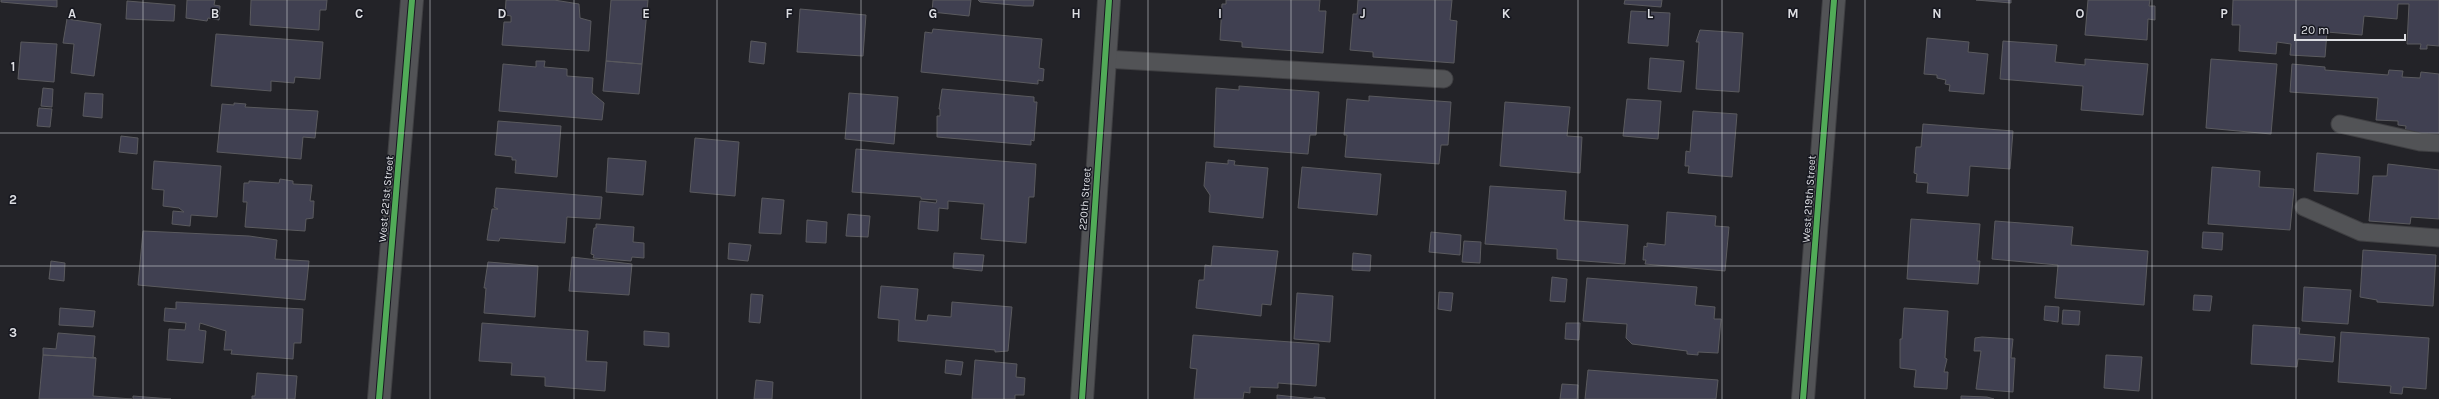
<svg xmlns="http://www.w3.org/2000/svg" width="2439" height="399" font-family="Karla,sans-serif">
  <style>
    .building { fill: #404051; stroke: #5a5a5e }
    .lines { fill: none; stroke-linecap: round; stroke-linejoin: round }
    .lane-casing { stroke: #3f3f42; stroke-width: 19 }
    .street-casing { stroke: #3f3f42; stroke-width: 24 }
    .lane { stroke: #525356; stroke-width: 17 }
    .street { stroke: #525356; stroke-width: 22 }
    .cycleway-casing { stroke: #171820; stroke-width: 8 }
    .cycleway { stroke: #51ab58; stroke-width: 6 }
    .grid { fill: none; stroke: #dddee3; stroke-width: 1; stroke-opacity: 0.55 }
    .labels { text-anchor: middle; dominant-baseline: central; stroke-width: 3; stroke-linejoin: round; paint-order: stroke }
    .street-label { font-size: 11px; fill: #dddee3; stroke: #171820 }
    .grid-label { font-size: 13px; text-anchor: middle; font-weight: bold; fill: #dddee3; stroke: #171820; stroke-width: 3; stroke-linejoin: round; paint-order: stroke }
  </style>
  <rect width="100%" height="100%" fill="#232328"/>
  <!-- building -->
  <path class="building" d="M1,0h56v7l-56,-5z
    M187,0h28l-1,5 6,1 -1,14 -11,-2 -1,3 -21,-3z
    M251,0h76l-1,10h-6l-1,20 -69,-5z
    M506,0h48l25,4 1,14 11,3 -2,30 -87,-6 2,-23h7v-6l-6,-1z
    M611,0h37l-6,64 -36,-3z
    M933,0h38l-2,16 -37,-4z
    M978,0h56l-1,6h-9l-44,-4z
    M1226,0h94l-1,11h7l-3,42 -81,-6v-5l-22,-2 2,-36h4z
    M1358,0h94l-2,20 7,1 -3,42 -81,-6v-5l-23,-2 3,-36h4z
    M1625,0h37l-1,7 -37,-3z
    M1976,0h35v3z
    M2088,0h62l-1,6h6v14l-7,-1 -1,21 -62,-5z
    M2233,0h206v46l-12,-1v4h-7l1,-5h-14l2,-40h-11l-1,15 -33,-3 -2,19 -35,-3 -2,25 -35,-2 1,-11 -14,-2 -1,12 -37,-3 1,-26h-8z
    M127,1l48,4 -1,16 -48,-2z
    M800,9l66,6 -3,41 -66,-4z
    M1631,11l39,2 -2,33 -40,-3z
    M67,19l34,5 -7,52 -23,-3 3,-29 -11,-1z
    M933,29l109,10 -3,29 5,1 -1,12 -5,-1v4l-117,-12 4,-40 7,1z
    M1700,30l43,3 -4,59 -43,-3 3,-47h-3z
    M216,34l107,8 -3,37 -25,-2 -1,6 -23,-2v10l-60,-5z
    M1927,38l42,4 -1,10 20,2 -4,40 -35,-3 1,-6 -5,-1 1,-4 -9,-2v-3l-13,-1z
    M751,41l15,2 -2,21 -15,-2z
    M2003,41l54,4 -2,17 30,3v-6l63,5 -5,51 -62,-5 2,-24 -83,-7z
    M21,42l36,2 -3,38 -36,-3z
    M1650,58l34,3 -3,31 -33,-3z
    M2211,59l66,5 -6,70 -65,-6z
    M536,61h9l-1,6 23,2v7l26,2 -1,15 12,10 -2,17 -103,-9 4,-47 33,3z
    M606,61l36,3 -3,30 -36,-3z
    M2292,64l33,3v3l63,5 1,-5 14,1 -1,6 18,1 1,-6 18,2v61l-34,-2 1,-7 -8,-1v-4l-22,-1 2,-22 -88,-6z
    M1239,86l80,6 -3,43h-6l-2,19 -94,-7 2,-59 23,2z
    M43,88l10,1 -1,18 -11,-1z
    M942,89l92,8v5h3l-3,39 -3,-1v5l-94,-8v-21h3v-7h-1z
    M85,93l18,1 -1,24 -19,-2z
    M849,93l49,4 -4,47 -49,-5z
    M1369,96l82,6 -3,43h-7l-2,19 -94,-7 2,-22h-3l3,-36 22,2z
    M1627,99l34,2 -3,38 -35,-3z
    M1505,102l65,5 -3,29 15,1 -2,36 -80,-7z
    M234,103l12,1 -1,3 73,4 -3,27 -12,-1 -2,22 -84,-7 5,-48 12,1z
    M39,108l13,1 -2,18 -13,-1z
    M1693,111l44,3 -5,63 -44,-4 1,-7h-4l1,-15 4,1z
    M498,121l63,5 -4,51 -42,-4 1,-13h-4v-3l-17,-2z
    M1923,124l90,7 -3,38 -40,-3 -2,30 -41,-3 1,-10 -12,-1 1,-8 -3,-1 2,-26h5z
    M121,136l17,2 -1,16 -18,-2z
    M695,138l44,4 -4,54 -45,-4z
    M856,149l180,15 -2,33h-5l-3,46 -45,-4 3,-35 -36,-3v8l-9,-1 -1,23 -20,-2 2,-28 16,2 1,-3 -16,-1v-2l-69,-5z
    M2317,153l43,4 -2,37 -44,-3z
    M608,158l38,3 -3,34 -37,-3z
    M1228,160l7,1 -1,4 34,3 -5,50 -54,-6 1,-17 -6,-9 2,-24 22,2z
    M154,161l67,5 -4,51 -26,-2 -1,11 -18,-2 1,-13 11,1 -5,-4 -16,-2 1,-16 -12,-1z
    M2388,164l51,6v49l-28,-2 -1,7 -41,-3 4,-45h14z
    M1302,167l79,7 -4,41 -79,-7z
    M2212,167l48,4 -1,16 35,2 -4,41 -82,-6z
    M280,179l13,2v3l19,1 -2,16h4l-1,17 -7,1 -1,12 -60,-4 2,-25h-4l1,-19h5v-2l30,2z
    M1490,186l76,5 -2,29 64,5 -3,39 -68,-5v-10l-72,-5z
    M496,188l106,9 -2,22 -33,-2 -2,26 -65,-5 -1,3 -12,-1 5,-31h6l-4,-2z
    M762,198l22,2 -3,34 -22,-1z
    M1667,212l49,4 -1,10 14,1 -4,44 -80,-7 1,-4h-3l1,-14 3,1v-4l18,2z
    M848,214l22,2 -2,21 -22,-1z
    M1911,219l69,5 -3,37h3l-2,23 -71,-5z
    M807,220l20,2 -1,21 -20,-1z
    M1995,221l78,6 -2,18 77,6 -4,54 -89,-7 3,-33 -66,-6z
    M596,224l38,3 -1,15 11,1v15l-12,-1 -1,4 -38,-3 1,-3 -3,-1 3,-26h2z
    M143,231l106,5 28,4 -2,19 34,2 -4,39 -167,-15z
    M1431,232l30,3 -1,20 -31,-3z
    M2203,232l20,1 -1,17 -20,-2z
    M1464,241l17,1 -1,21 -18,-1z
    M729,243l22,2 -3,16 -20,-2z
    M1213,246l65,5 -7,54 -9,-1 -1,12 -65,-8 3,-28h5l1,-15 6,1z
    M2363,250l73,5 -3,51 -56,-4v-2l-17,-3z
    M954,253l30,2 -2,16 -29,-3z
    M1353,253l18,2 -1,16 -18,-1z
    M572,257l60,7 -3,31 -60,-4z
    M51,261l14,2 -1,18 -15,-2z
    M488,262l50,4 -3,51 -51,-4 2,-25h-2z
    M1552,277l15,2 -2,23 -15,-1z
    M1587,278l110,9 -2,18 20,2 -1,12h7l-3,34 -20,-1v3l-11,-1v-3l-55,-7 -6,-6 1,-14 -44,-3z
    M881,286l37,3 -3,31 12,1 1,-6 23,2 1,-15 60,5 -4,44 -13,1v-2l-97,-9 1,-21 -21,-2z
    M2304,287l47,3 -3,34 -46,-3z
    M1439,292l14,1 -2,18 -13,-2z
    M1297,293l36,3 -3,46 -36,-3z
    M751,294l12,1 -3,28 -11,-1z
    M2194,295l18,1 -2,15 -17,-1z
    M176,302l127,7 -2,34h-7l-1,16 -62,-5 1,-4h-8l2,-19 -26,-8 -1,7 7,1 -3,32 -36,-3 2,-31 16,1 1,-7 -22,-2 1,-13 11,1z
    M2045,306l14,1 -1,15 -14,-2z
    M60,308l35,3 -2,16 -34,-2z
    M1904,308l44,3 -3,47 2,1 -3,13h4l-1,17 -33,-2 2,-17 -16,-2v-29h2z
    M2063,310l17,1 -1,14 -17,-1z
    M482,323l106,8 -2,30 21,1 -2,29 -60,-5v-9l-34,-2 1,-12 -33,-2z
    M1566,323h14l-1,17 -14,-1z
    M2253,325l47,3 -1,6 36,3 -2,25 -35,-3 -1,8 -46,-3z
    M644,331l25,2v14l-25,-2z
    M2341,332l88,6 -3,51 -23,-2 -1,7 -12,-1 1,-7 -53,-4z
    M58,333l37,3 -2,21 3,1 -53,-3v-7l13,1z
    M1193,335l126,9 -3,42 -38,-3v5l-28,-1v6l-6,-1 -1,7h-49l3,-30 -7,-1z
    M1982,337l31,2 -2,19h4l-2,34 -37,-3 5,-38h-7l1,-13z
    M43,355l53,3 -3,38 39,3h-93z
    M2106,355l36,2 -3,34 -35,-3z
    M946,360l17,2 -2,13 -16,-2z
    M975,360l42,4 -1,13 9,1 -1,17h-9v4h-43z
    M1588,370l130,10 -2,19h-131z
    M257,373l40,3 -2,23h-43v-3h3z
    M756,380l17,2 -1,17h-18z
    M1562,384l16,1 -1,14h-17z
    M1277,395l37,4v-2l11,1v1h-48z
    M133,396l38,3h-38z
    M1961,396l26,1 7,2h-33z"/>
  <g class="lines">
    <!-- lane casing -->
    <g class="lane-casing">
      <path id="lane" d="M1105,59l339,20
        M2340,124l80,18 19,1
        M2304,207l57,25 78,6"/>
    </g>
    <!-- street casing -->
    <g class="street-casing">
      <path id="street" d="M379,399l33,-399
        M1082,399l27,-399
        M1803,399l31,-399"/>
    </g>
    <!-- lane -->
    <use href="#lane" class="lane"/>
    <!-- street -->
    <use href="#street" class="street"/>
    <!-- cycleway casing -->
    <g class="cycleway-casing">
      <path id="cycleway" d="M379,399l33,-399
        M1082,399l27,-399
        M1803,399l31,-399"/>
    </g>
    <!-- cycleway -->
    <use href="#cycleway" class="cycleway"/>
  </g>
  <!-- grid -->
  <path class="grid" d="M143,0v399M287,0v399M430,0v399M574,0v399M717,0v399M861,0v399M1004,0v399M1148,0v399M1291,0v399M1435,0v399M1578,0v399M1722,0v399M1865,0v399M2009,0v399M2152,0v399M2296,0v399M0,133h2439M0,266h2439"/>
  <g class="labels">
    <!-- street labels -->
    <g class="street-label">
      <text transform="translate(386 199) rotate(-85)">West 221st Street</text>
      <text transform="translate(1085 199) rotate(-86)">220th Street</text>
      <text transform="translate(1809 199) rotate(-86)">West 219th Street</text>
    </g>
  </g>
  <g class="grid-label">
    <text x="72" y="18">A</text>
    <text x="215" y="18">B</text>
    <text x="359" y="18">C</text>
    <text x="502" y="18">D</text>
    <text x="646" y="18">E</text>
    <text x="789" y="18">F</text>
    <text x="933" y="18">G</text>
    <text x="1076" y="18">H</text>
    <text x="1220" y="18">I</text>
    <text x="1363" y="18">J</text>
    <text x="1506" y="18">K</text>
    <text x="1650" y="18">L</text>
    <text x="1793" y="18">M</text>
    <text x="1937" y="18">N</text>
    <text x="2080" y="18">O</text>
    <text x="2224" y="18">P</text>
    <text x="13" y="71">1</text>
    <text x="13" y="204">2</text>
    <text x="13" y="337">3</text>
  </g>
  <!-- scale -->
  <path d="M2295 34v6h110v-6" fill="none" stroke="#dddee3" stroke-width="2"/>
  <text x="2301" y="34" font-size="12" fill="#dddee3" stroke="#171820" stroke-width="3" paint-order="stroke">20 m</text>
</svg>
